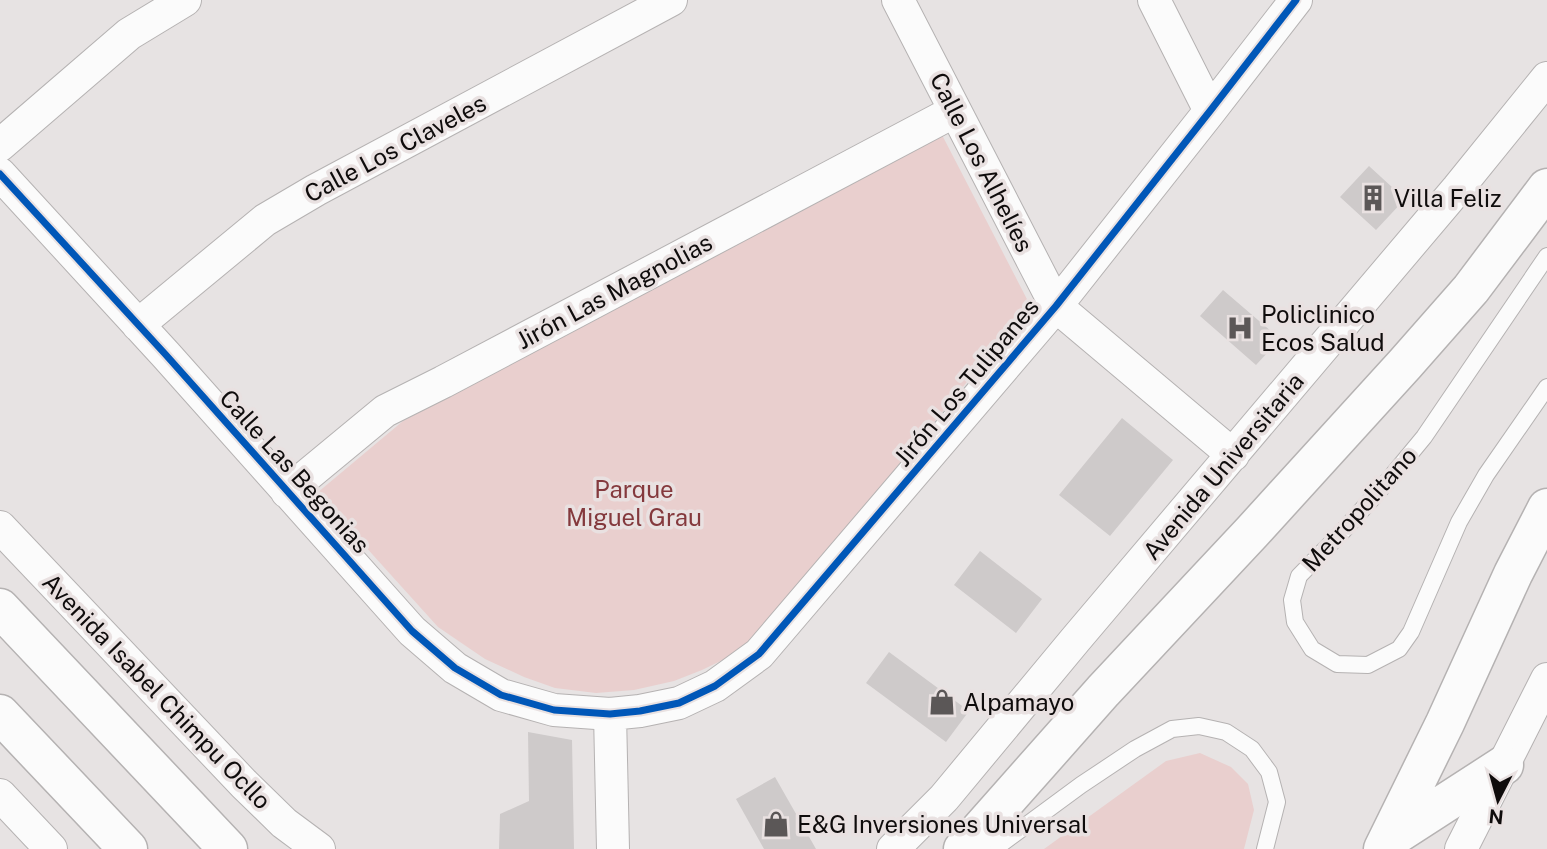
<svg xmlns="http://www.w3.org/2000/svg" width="1547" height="849" font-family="'Public Sans',sans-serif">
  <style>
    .green { fill: #e9cfce }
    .building { fill: #cecaca }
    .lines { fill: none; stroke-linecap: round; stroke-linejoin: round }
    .lane-casing { stroke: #b5b2b2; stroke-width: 18 }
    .street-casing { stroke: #b5b2b2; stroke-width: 34 }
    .primary-casing { stroke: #b5b2b2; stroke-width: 41 }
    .lane { stroke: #fbfbfb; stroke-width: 16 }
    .street { stroke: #fbfbfb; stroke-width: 32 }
    .primary { stroke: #fbfbfb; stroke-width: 38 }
    .cycleway-casing { stroke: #e9e1e1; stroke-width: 11 }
    .cycleway { stroke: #0057b8; stroke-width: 7 }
    .labels { text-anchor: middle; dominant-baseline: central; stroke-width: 7; stroke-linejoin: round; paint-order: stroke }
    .street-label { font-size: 24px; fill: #0f0c0c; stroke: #e9e1e1 }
    .poi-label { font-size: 24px; fill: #0f0c0c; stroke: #e9e1e1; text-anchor: start }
    .park-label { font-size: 24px; fill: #84393d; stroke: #e9e1e1 }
  </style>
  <rect width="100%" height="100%" fill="#e7e3e3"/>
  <!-- green -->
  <path class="green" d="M941,133l89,172 -268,327 -27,22 -33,16 -28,11 -40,9 -38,3 -41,-5 -31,-11 -39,-18 -47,-32 -121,-134 86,-72z
    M1200,753l31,14 17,17 6,26 -10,39h-200l122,-88z"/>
  <!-- building -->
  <path class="building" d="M1369,166l36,33 -29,31 -36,-33z
    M1223,290l57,49 -24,26 -56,-49z
    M1122,418l51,42 -63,76 -51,-41z
    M980,551l62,48 -26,34 -62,-48z
    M889,652l80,59 -23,31 -80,-59z
    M528,732l44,8 2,109h-75l1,-35 29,-13z
    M775,777l41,72h-52l-28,-50z"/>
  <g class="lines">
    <!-- lane casing -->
    <g class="lane-casing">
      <path id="lane" d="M1547,256l-123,181 -38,46 -43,48 -44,45 -7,24 3,22 17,27 25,15 31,1 31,-16 12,-17 48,-110 27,-47 61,-88
        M994,849l87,-64 54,-36 37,-20 27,-3 27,6 26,17 17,23 8,30 -12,47"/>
    </g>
    <!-- street casing -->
    <g class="street-casing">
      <path id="street" d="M898,0l158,306 177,149
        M1154,0l56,111
        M0,145l129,-111 56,-34
        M0,174l166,181 246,276 43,37 46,27 53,15 56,4 30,-3 39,-8 36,-17 44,-32 297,-348 154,-195 86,-111
        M138,325l127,-105 51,-30 355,-190
        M287,492l98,-81 58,-29 512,-271
        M0,527l244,257 40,39 35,26
        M610,714l3,135
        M0,795l51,54
        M893,849l51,-51 132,-159 382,-451 89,-110
        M1461,849l86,-170"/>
    </g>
    <!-- primary casing -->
    <g class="primary-casing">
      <path id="primary" d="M0,608l228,241
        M0,714l128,135
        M1388,840l116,-75
        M963,849l140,-158 149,-159 153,-168 66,-75 76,-101
        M1383,849l62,-126 68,-149 34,-66"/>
    </g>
    <!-- lane -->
    <use href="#lane" class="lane"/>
    <!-- street -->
    <use href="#street" class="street"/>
    <!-- primary -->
    <use href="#primary" class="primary"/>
    <!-- cycleway casing -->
    <g class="cycleway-casing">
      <path id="cycleway" d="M0,174l166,181 246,276 43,37 46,27 53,15 56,4 30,-3 39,-8 36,-17 44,-32 297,-348 154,-195 86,-111"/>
    </g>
    <!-- cycleway -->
    <use href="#cycleway" class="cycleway"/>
  </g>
  <!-- icons -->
  <defs>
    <g id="building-bare" transform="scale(2.1)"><path d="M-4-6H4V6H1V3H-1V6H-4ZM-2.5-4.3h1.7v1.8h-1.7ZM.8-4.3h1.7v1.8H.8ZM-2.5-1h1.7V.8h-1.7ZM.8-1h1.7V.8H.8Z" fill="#5b5757" stroke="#e9e1e1" stroke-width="2.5" paint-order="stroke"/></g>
    <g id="hospital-bare" transform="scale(2.1)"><path d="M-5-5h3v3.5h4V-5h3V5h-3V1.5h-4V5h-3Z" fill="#5b5757" stroke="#e9e1e1" stroke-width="2.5" paint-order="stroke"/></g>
    <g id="shop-bare" transform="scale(2.1)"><path d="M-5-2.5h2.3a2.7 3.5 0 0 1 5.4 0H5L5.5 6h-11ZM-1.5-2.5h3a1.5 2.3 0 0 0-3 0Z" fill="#5b5757" stroke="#e9e1e1" stroke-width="2.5" paint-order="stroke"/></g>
  </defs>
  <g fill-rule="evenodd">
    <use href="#building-bare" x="1373" y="198"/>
    <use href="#hospital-bare" x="1240" y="328"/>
    <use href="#shop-bare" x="942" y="702"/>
    <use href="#shop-bare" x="776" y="824"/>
  </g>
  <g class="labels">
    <!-- street labels -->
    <g class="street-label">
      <text transform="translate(395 148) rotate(-28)">Calle Los Claveles</text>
      <text transform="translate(982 162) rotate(63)">Calle Los Alhelíes</text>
      <text transform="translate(614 291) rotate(-28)">Jirón Las Magnolias</text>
      <text transform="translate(966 382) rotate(-50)">Jirón Los Tulipanes</text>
      <text transform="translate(1223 466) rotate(-50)">Avenida Universitaria</text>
      <text transform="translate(295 471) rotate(48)">Calle Las Begonias</text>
      <text transform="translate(1359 509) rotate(-48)">Metropolitano</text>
      <text transform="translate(157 691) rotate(46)">Avenida Isabel Chimpu Ocllo</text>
    </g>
    <!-- poi labels -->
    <g class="poi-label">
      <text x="1394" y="198">Villa Feliz</text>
      <text x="1261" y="314">Policlinico<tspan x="1261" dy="28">Ecos Salud</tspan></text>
      <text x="963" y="702">Alpamayo</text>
      <text x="797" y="824">E&amp;G Inversiones Universal</text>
    </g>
    <!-- park labels -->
    <g class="park-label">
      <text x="634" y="489">Parque<tspan x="634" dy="28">Miguel Grau</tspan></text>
    </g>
  </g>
  <!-- north arrow -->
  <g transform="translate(1498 800) rotate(186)" stroke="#e9e1e1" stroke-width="5" paint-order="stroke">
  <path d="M0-5L12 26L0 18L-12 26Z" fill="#0f0c0c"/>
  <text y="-10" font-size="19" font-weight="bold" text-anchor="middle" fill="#0f0c0c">N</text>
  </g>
</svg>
